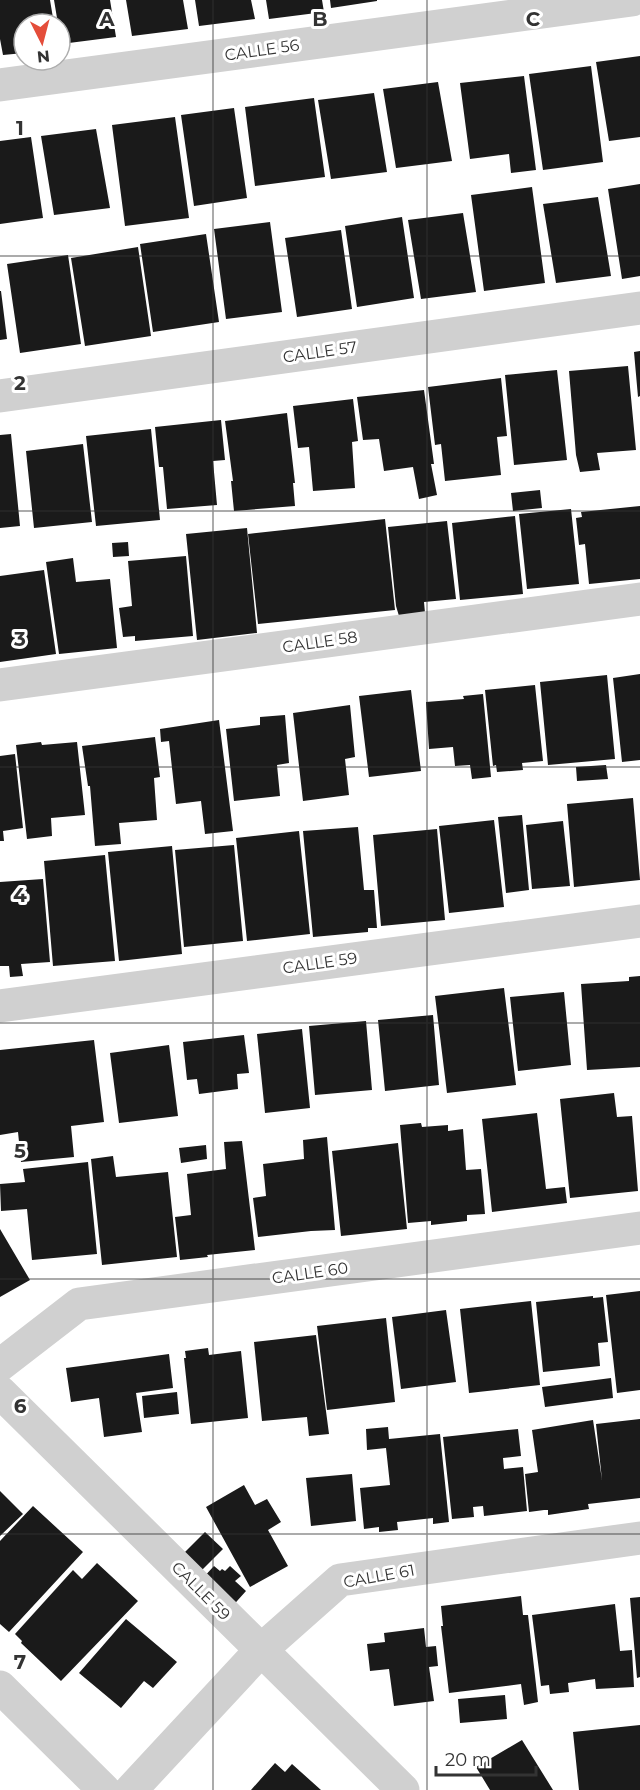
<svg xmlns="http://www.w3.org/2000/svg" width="640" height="1790" font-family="Montserrat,sans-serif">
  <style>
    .building { fill: #1a1a1a }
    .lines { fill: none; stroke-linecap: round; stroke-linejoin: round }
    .minor { stroke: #d0d0d0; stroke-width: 33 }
    .grid { fill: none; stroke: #333; stroke-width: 1.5; stroke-opacity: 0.55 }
    .labels { text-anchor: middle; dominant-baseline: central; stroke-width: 6; stroke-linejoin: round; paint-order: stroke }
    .street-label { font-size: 16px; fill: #333; stroke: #fff }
    .grid-label { font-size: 20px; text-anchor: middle; font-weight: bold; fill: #333; stroke: #fff; stroke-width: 6; stroke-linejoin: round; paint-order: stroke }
  </style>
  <rect width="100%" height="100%" fill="#fff"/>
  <!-- building -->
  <path class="building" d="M0,0h50l4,24h-30v29l-21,2 -3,-16z
    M54,0h56l6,37 -55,7 -1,-20h-2z
    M126,0h57l5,29 -56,7z
    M195,0h56l4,19 -56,7z
    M266,0h56l2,12 -55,7z
    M330,0h47v1l-46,7z
    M640,56v81l-31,4 -13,-79z
    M591,66l12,96 -60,8 -14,-96z
    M524,76l12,94 -25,3 -2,-19 -39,5 -10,-76z
    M438,82l14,79 -56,7 -13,-79z
    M374,93l13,79 -56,7 -13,-79z
    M314,98l11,79 -70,9 -10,-79z
    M234,108l13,90 -53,8 -13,-91z
    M175,117l14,101 -64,8 -13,-101z
    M96,129l14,79 -56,7 -13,-79z
    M31,137l12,81 -43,6v-83z
    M640,184v92l-18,3 -14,-90z
    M532,187l13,96 -61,8 -13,-96z
    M598,197l13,79 -55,7 -13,-79z
    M463,213l13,79 -55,7 -13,-79z
    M402,217l12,81 -57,9 -12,-81z
    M270,222l12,90 -56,7 -12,-90z
    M341,230l11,79 -55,8 -12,-79z
    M206,234l13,88 -66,10 -13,-88z
    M138,247l13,89 -66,10 -14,-88z
    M68,255l13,89 -61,9 -13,-89z
    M0,291h1l6,48 -7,1z
    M640,351v45l-2,1 -4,-45z
    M628,366l8,84 -39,3 3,17 -20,2 -4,-17 -7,-84z
    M557,370l10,90 -53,5 -9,-90z
    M501,378l6,58 -10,1 4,38 -56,6 -4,-37 -6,1 -7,-58z
    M424,390l10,74h-3l6,31 -18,4 -6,-32 -29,4 -5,-32 -16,1 -6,-43z
    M353,399l5,42 -6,1 3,46 -42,3 -4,-44 -11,1 -5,-42z
    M287,413l8,70h-2l2,23 -61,5 -3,-30h2l-8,-60z
    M221,420l4,40 -12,1 4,44 -50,4 -4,-42h-4l-4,-40z
    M151,429l9,91 -64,6 -10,-90z
    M11,434l9,92 -20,2v-93z
    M83,444l9,78 -58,6 -8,-77z
    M540,490l2,18 -29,3 -2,-18z
    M640,506v73l-51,5 -4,-40 -6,1 -3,-27 6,-1 -1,-5z
    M571,509l8,75 -52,5 -8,-75z
    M515,516l8,78 -63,6 -8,-77z
    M385,519l10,91 -137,14 -10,-90z
    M447,521l9,78 -32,3 1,11 -26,3 -3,-10 -8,-79z
    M247,528l10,105 -60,7 -11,-106z
    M128,542l1,14 -16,1 -1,-14z
    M186,556l7,80 -58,5v-5l-12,1 -4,-29 13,-2 -4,-45z
    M73,558l3,24 34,-3 7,69 -58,6 -13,-92z
    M44,570l12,84 -56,8v-86z
    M640,674v86l-18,2 -9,-84z
    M607,675l8,84 -67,6 -8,-83z
    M535,685l8,76 -21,2 1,7 -26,2 -1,-7 -3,1 -8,-76z
    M411,690l10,81 -52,6 -10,-81z
    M483,694l8,83 -19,2 -2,-14 -15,1 -2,-19 -24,2 -3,-47 38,-3 -1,-3z
    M350,705l5,52 -10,2 4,36 -46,6 -10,-88z
    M285,715l4,48 -12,2 3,31 -46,5 -8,-72 34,-4v-8z
    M219,720l14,111 -28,3 -4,-33 -25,3 -7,-63 -8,1 -1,-13z
    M155,737l5,40 -6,1 3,42 -38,3 2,21 -26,2 -5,-60h-2l-6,-40z
    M41,742l1,3 35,-3 8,73 -34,3 1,18 -25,3 -11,-94z
    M15,754l8,74 -20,3 1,10h-4v-85z
    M606,765l2,14 -31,2 -1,-14z
    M633,798l7,82 -66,7 -7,-83z
    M522,815l7,75 -23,3 -8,-76z
    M494,820l10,87 -55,6 -10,-87z
    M563,821l7,65 -38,3 -6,-64z
    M358,827l6,63h10l3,38h-9v4l-55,5 -10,-106z
    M437,829l8,91 -64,6 -8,-91z
    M299,831l11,103 -63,7 -11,-103z
    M234,845l9,96 -59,6 -9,-97z
    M172,846l10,108 -63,7 -11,-109z
    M105,855l10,106 -62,5 -9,-105z
    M43,879l7,83 -29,2 2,12 -13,1 -1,-11h-9v-84z
    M640,976v91l-53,3 -6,-86 48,-3v-4z
    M504,988l12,97 -69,8 -12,-97z
    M564,992l7,73 -53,6 -8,-74z
    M433,1015l6,70 -54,6 -7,-71z
    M366,1021l6,69 -57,5 -6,-69z
    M302,1029l8,79 -45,5 -8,-79z
    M244,1035l5,38 -12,1 1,15 -39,5 -2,-15 -10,1 -4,-38z
    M94,1040l10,82 -33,4 3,31 -53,5 -3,-30 -18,3v-85z
    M169,1045l9,71 -59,7 -9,-70z
    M614,1093l3,24 15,-1 6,75 -68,7 -10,-99z
    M537,1113l9,76 19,-2 2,16 -75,9 -10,-93z
    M421,1123l1,4 26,-2v6l15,-2 3,41 15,-1 4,45 -18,1v6l-36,4v-4l-23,2 -8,-98z
    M327,1137l8,93 -24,1 -53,6 -5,-39 13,-2 -3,-32 41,-5 -1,-19z
    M242,1141l13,109 -48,5 1,2 -28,3 -5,-43 16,-2 -4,-41 39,-5 -2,-27z
    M398,1143l9,86 -66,7 -9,-85z
    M206,1145l1,14 -26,4 -2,-15z
    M113,1156l3,21 52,-5 9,85 -75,8 -11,-106z
    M88,1162l9,92 -65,6 -5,-51 -26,2 -1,-27 25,-2 -2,-13z
    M0,1229l30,51 -30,17z
    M640,1291v99l-23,3 -11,-98z
    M593,1296v2l10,-1 5,45 -10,1 2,23 -57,6 -7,-70z
    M531,1301l9,84 -71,8 -9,-84z
    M446,1310l10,72 -55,7 -9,-72z
    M386,1318l9,84 -68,8 -10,-84z
    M316,1335l13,99 -20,2 -2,-19 -45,4 -8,-79z
    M208,1348l1,7 32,-4 7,67 -57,6 -7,-66h2l-1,-7z
    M169,1354l4,34 -37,5 6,39 -38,5 -5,-39 -28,4 -5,-34z
    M611,1378l2,20 -68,9 -3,-20z
    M177,1392l2,22 -35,4 -2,-22z
    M640,1419v79l-52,6 1,5 -41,6v-5h-4l-15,2 -4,-38 13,-2 -6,-42 61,-10 9,60 -6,-56z
    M388,1427l1,12 51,-5 9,88 -16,2v-6l-36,4 1,8 -19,2v-5l-15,2 -4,-41 30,-3 -4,-37 -19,2 -1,-21z
    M518,1429l3,27 -18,2 1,11 19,-2 4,44 -43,5 -1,-10 -10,1 1,10 -22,2 -9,-82z
    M352,1474l4,47 -45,5 -5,-48z
    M244,1485l11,20 12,-6 14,23 -13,8 20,36 -38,21 -44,-80z
    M0,1491l23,23 -23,22z
    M33,1506l50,46 -74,80 -9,-8v-83z
    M205,1532l18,17 -23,23 -18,-17z
    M97,1563l41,38 -77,80 -40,-38 1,-2 -7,-7 58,-64 9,9z
    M214,1566l6,5 2,-2 3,2 5,-5 11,10 -6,5 11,10 -17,19 -28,-30z
    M521,1596l2,19h5l10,87 -14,3 -3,-21 -72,9 -8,-67h2l-2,-20z
    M640,1597v80l-3,1 -7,-80z
    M615,1604l5,47 12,-1 2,37 -38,2 -1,-10 -27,4 1,9 -19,2 -1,-9 -8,1 -9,-71z
    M126,1619l51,43 -24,26 -9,-7 -23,27 -42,-35z
    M424,1628l2,19 10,-1 2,20 -9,1 5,34 -40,5 -5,-37 -19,2 -3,-27 18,-2 -1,-9z
    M505,1695l2,24 -47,4 -2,-24z
    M640,1725v65h-61l-6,-58z
    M522,1740l31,50h-63l-14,-23z
    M275,1763l10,9 7,-8 29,26h-70z"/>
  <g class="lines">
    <!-- minor -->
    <path class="minor" d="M0,85l632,-85
      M0,396l640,-88
      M0,685l640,-86
      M0,1006l640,-85
      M0,1365l79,-61 561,-76
      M0,1392l403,398
      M0,1687l104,103
      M131,1790l130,-140 79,-70 300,-42"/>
  </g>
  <!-- grid -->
  <path class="grid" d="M213,0v1790M427,0v1790M0,256h640M0,511h640M0,767h640M0,1023h640M0,1279h640M0,1534h640"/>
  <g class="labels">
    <!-- street labels -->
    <g class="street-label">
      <text transform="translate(262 50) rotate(-8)">CALLE 56</text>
      <text transform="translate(320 352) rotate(-8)">CALLE 57</text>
      <text transform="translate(320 642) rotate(-8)">CALLE 58</text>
      <text transform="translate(320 963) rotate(-8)">CALLE 59</text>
      <text transform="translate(310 1273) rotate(-8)">CALLE 60</text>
      <text transform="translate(379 1576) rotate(-10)">CALLE 61</text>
      <text transform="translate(201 1591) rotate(45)">CALLE 59</text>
    </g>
  </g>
  <g class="grid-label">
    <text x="107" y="26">A</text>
    <text x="320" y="26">B</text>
    <text x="533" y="26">C</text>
    <text x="20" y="135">1</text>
    <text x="20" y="390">2</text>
    <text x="20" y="646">3</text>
    <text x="20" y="902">4</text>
    <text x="20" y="1158">5</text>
    <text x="20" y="1413">6</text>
    <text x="20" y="1669">7</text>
  </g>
  <!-- north arrow -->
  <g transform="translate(42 42) rotate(174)"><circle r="28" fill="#ffffff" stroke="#adadad" stroke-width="1.5"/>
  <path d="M0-4.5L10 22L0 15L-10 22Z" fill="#e44d3a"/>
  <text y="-9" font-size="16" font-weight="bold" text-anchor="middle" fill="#333333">N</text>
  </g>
  <!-- scale -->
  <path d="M436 1766v9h100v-9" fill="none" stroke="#333333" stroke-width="3"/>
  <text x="445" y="1766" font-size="18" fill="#333333" stroke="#ffffff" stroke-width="4.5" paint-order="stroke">20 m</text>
</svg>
